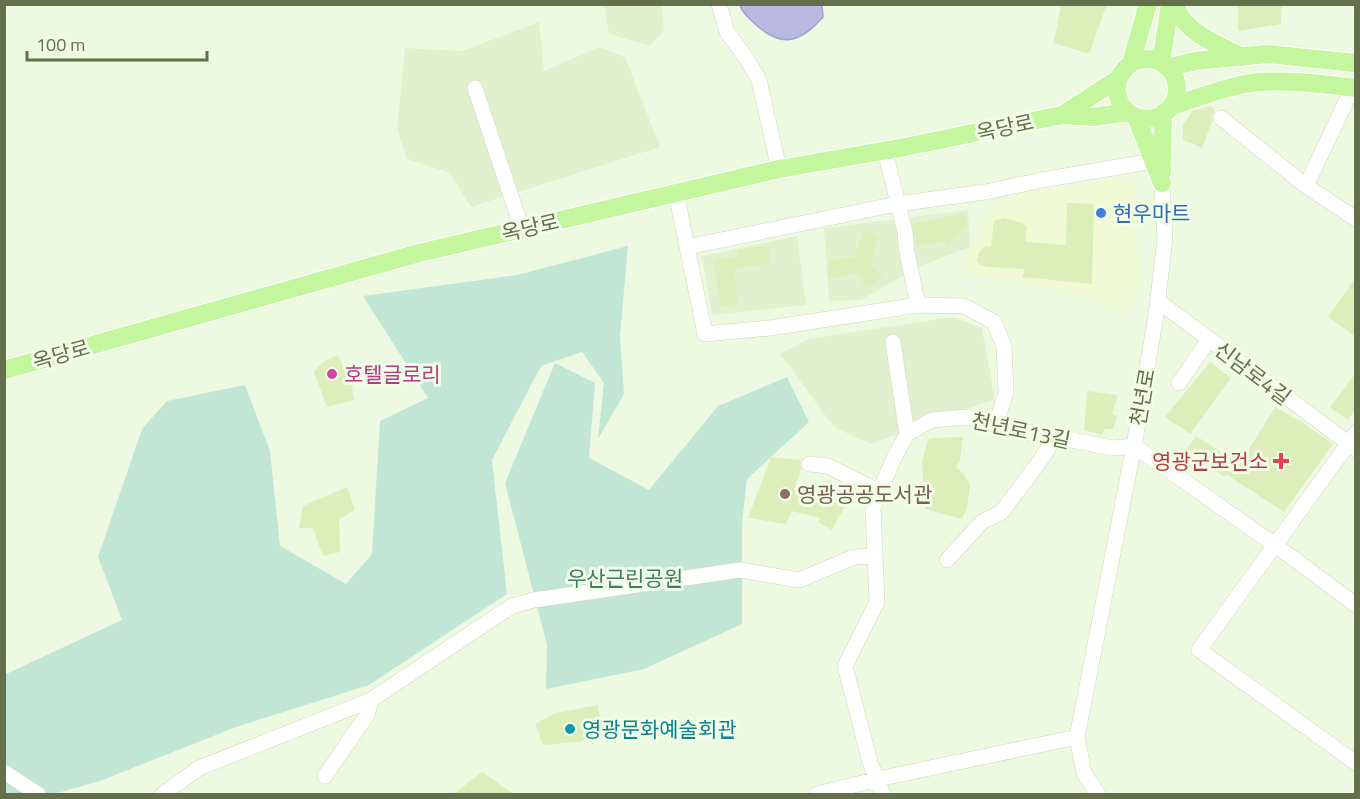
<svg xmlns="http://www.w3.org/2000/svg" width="1360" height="799" font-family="'Titillium Web','Noto Sans KR',sans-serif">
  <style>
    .residential { fill: #e1f1d0 }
    .commercial { fill: #f2fad5 }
    .green { fill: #c1e6d5 }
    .water { fill: #bbb8e2; stroke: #a39ed3; stroke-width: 1.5 }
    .building { fill: #deb }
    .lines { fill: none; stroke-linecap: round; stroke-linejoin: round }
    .minor-casing { stroke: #ccd9b9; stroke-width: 16 }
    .major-casing { stroke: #fff; stroke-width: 20 }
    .minor { stroke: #fff; stroke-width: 15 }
    .major { stroke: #c4f69d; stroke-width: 18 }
    .shop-dot { fill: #3f7fe0; stroke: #f1fee7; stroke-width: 2 }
    .hotel-dot { fill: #d1479c; stroke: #f1fee7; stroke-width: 2 }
    .health-dot { fill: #e0444e; stroke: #f1fee7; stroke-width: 2 }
    .education-dot { fill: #8d6e63; stroke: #f1fee7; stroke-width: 2 }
    .culture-dot { fill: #0f9aa8; stroke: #f1fee7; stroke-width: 2 }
    .labels { text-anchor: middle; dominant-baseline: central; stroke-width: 6; stroke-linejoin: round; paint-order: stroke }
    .street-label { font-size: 21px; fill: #65704a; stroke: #f1fee7 }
    .shop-label { font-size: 21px; fill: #366cbe; stroke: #f1fee7; text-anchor: start }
    .hotel-label { font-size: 21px; fill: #b23c85; stroke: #f1fee7; text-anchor: start }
    .health-label { font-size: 21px; fill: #be3a42; stroke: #f1fee7; text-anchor: end }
    .education-label { font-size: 21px; fill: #785e54; stroke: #f1fee7; text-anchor: start }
    .park-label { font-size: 21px; fill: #457a67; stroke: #f1fee7 }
    .culture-label { font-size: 21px; fill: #0d838f; stroke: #f1fee7; text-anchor: start }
  </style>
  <rect width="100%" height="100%" fill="#edfae1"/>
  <!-- residential -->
  <path class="residential" d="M604,5h58l2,26 -14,15 -41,-12z
    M539,22l5,49 55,-24 26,10 35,90 -189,60 -21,-34 -43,-14 -10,-31 8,-80 57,3z
    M968,210l2,37 -50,19 -59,34 -32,1 -5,-73z
    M797,236l9,69 -94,10 -10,-59z
    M953,317l29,11 13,71 -125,45 -36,-17 -54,-73 28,-15z"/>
  <!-- commercial -->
  <path class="commercial" d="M1134,176l6,113 -12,24 -68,-24 -101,-17 29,-59 23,-18z"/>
  <!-- green -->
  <path class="green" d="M628,246l-8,90 4,58 -26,45 6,-56 -22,-31 -41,14 -49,94 15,134 -138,91 -133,42 -136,54 -46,13h-49l-1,-119 118,-55 -24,-63 44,-128 25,-28 78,-16 25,66 10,95 66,38 26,-30 8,-133 48,-23 -65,-102 154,-21z
    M555,363l40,20 -6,75 60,32 69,-84 69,-29 22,45 -62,57 -5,44v101l-98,45 -98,20 1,-44 -42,-162z"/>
  <!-- water -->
  <path class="water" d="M740,5h82l1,12c-24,27 -42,31 -69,6 -6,-6 -12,-10 -14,-18z"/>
  <!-- building -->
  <path class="building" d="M1061,4h46l-18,50 -35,-11z
    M1238,4h44l-1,20 -43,7z
    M1211,106l4,4 -3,6v5l-10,27 -19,-8v-15l9,-14z
    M1067,203l27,1 -2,80 -70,-7 3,-8 -37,-2 -8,-2 -3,-4 1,-7 5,-7 8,-1 3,-25 10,-3 16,4 7,4 -2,16 41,3z
    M965,213l2,14 -19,18 -3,-3 -29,4 -3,-22z
    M863,230l15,6 -7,30 12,11 -17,11 -9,-15 -29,6 1,-19 26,-3z
    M767,246l5,17 -38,6 4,35 -17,3 -8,-47 24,-3 1,-8z
    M1356,277v60l-28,-20z
    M338,355l14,32 2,13 -27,7 -13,-35 7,-9z
    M1210,362l21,16 -41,56 -25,-17z
    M1356,373v35l-8,12 -18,-13z
    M1087,391l31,4 -6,19 5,2 -4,13h-9l-2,6 -18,-5z
    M1275,407l27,15 31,22 -49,68 -58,-38 -2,3 -38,-27 10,-14 44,28z
    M963,437l-3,24 -4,6 7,6 7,13 -3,22 -5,11 -37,-10 -3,-48 7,-23z
    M771,457l29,3 1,9 -7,21 22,5 13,-15 23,13 -20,37 -14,-8 2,-4 -28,-7 -6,13 -38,-6z
    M347,487l8,23 -16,9 1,33 -17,4 -10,-28h-14l4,-22z
    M598,705l5,29 -25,8 -35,3 -8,-21 21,-11z
    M482,772l33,23h-63z"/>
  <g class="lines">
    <!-- minor casing -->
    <g class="minor-casing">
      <path id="minor" d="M719,4l8,28 20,27 12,21 20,89
        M475,88l47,141
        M1221,118l85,68 50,33
        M885,151l20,81 2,21 11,52
        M1162,183l3,55 -9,77 -22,131 141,99 81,60
        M1306,186l47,-99
        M676,193l29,141 65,-6 148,-23 46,1 30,16 10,24 2,47 -11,33
        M687,247l210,-43 88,-12 57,-12 111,-19
        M1158,301l198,148
        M893,342l14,92
        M1179,383l30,-43
        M1356,433l-157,217 157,113
        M809,464l19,2 52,26
        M947,560l36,-39 18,-8 39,-52 15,-24
        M4,772l34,22
        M325,776l42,-61 4,-15
        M163,794l36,-26 172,-68 141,-94 22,-6 206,-30 59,10 55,-23 21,-1
        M817,794l61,-15 199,-42
        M883,794l-13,-32 -25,-96 32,-64 -4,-95 21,-49 13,-24 25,-14 35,-3 28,9 119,22 20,-2 -57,291 7,36 14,21"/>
    </g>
    <!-- major casing -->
    <g class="major-casing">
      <path id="major" d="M1176,4c3,26 46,43 66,53
        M1117 89a30 30 0 1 1 60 0a30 30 0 1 1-60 0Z
        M1131,63l17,-59
        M1161,63l9,-59
        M1168,68l27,-7 72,-7 89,9
        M1170,107c25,-9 50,-18 75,-23 33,-6 77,0 111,4
        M1062,115l56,-36
        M1136,117l26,66
        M1162,172l1,-59
        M4,370l415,-117 360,-84 121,-21 162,-33 31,2 35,-5"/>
    </g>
    <!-- minor -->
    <use href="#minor" class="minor"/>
    <!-- major -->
    <use href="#major" class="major"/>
  </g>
  <!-- markers -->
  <circle class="shop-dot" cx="1101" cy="213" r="6"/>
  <circle class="hotel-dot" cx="332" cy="374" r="6"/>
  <path class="health-dot" d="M1278 452h6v6h6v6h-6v6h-6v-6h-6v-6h6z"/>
  <circle class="education-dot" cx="785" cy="494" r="6"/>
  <circle class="culture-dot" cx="570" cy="729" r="6"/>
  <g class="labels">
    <!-- street labels -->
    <g class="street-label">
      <text transform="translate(1005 127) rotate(-12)">옥당로</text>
      <text transform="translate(530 227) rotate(-13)">옥당로</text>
      <text transform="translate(61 354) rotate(-16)">옥당로</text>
      <text transform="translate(1253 373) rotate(37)">신남로4길</text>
      <text transform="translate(1142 397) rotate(-80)">천년로</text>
      <text transform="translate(1021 430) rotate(12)">천년로13길</text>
    </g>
    <!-- shop labels -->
    <g class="shop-label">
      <text x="1113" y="213">현우마트</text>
    </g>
    <!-- hotel labels -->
    <g class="hotel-label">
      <text x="344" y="374">호텔글로리</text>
    </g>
    <!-- health labels -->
    <g class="health-label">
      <text x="1268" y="461">영광군보건소</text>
    </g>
    <!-- education labels -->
    <g class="education-label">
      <text x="797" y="494">영광공공도서관</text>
    </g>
    <!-- park labels -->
    <g class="park-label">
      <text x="625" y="578">우산근린공원</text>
    </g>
    <!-- culture labels -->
    <g class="culture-label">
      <text x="582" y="729">영광문화예술회관</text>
    </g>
  </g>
  <!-- border -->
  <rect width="1360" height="799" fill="none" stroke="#65704a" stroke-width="12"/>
  <!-- scale -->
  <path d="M27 51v9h180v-9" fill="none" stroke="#65704a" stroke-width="3"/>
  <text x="36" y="51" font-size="18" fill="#65704a" stroke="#f1fee7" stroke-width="4.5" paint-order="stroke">100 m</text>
</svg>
